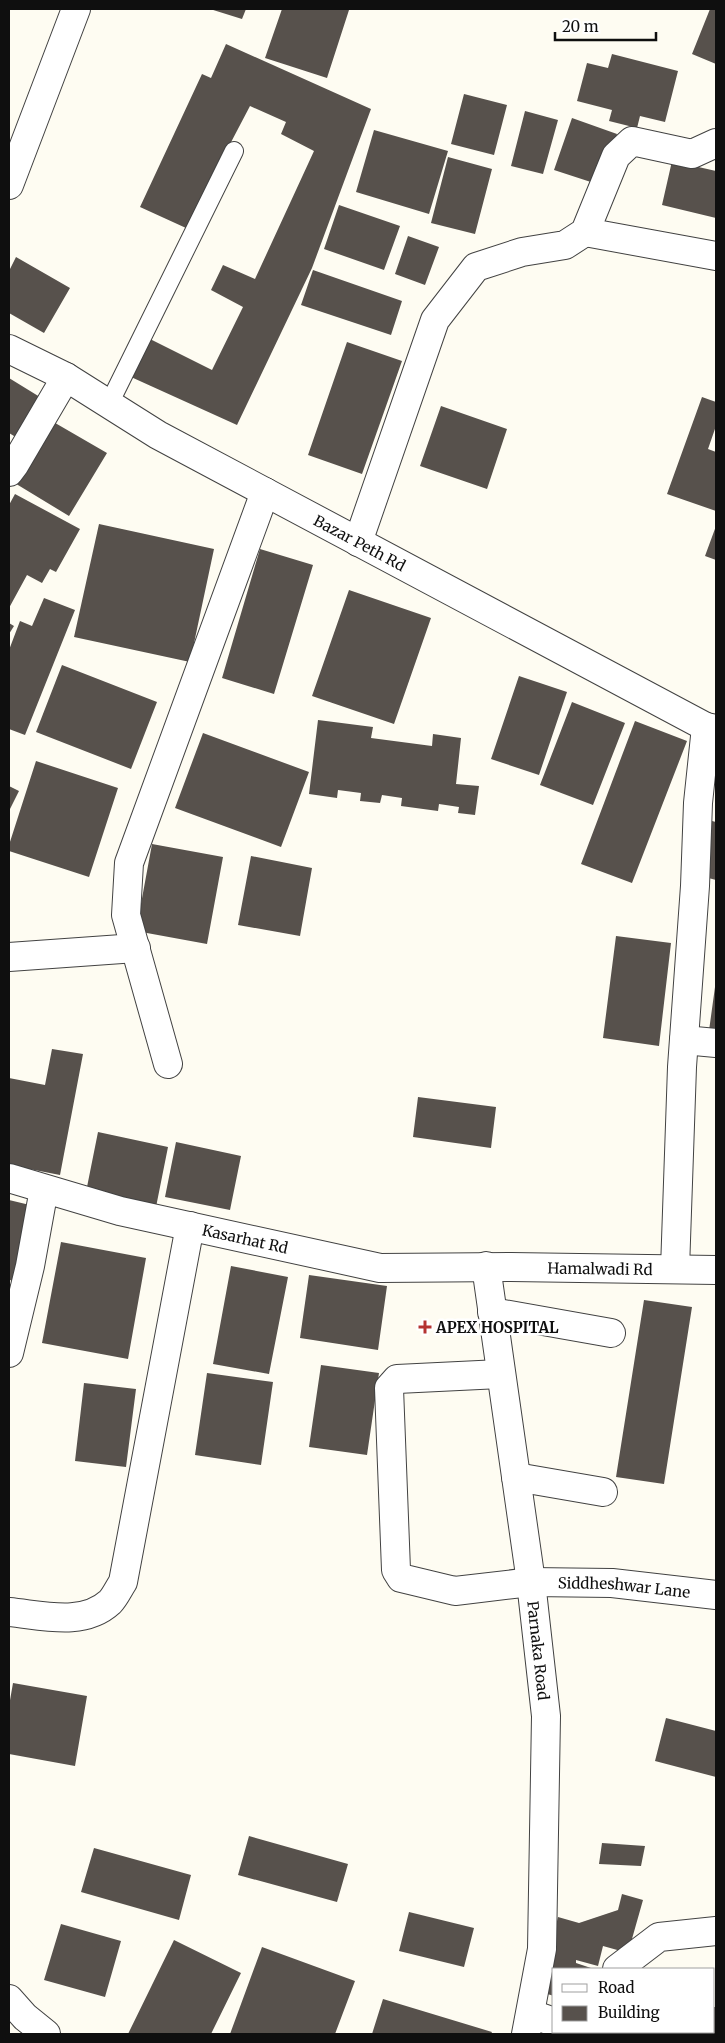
<svg xmlns="http://www.w3.org/2000/svg" width="725" height="2043" font-family="Merriweather,serif">
  <style>
    .building { fill: #57514c }
    .lines { fill: none; stroke-linecap: round; stroke-linejoin: round }
    .lane-casing { stroke: #424242; stroke-width: 20 }
    .street-casing { stroke: #424242; stroke-width: 30 }
    .lane { stroke: #fff; stroke-width: 18 }
    .street { stroke: #fff; stroke-width: 28 }
    .poi-dot { fill: #b53331; stroke: #fff; stroke-width: 2 }
    .labels { text-anchor: middle; dominant-baseline: central; stroke-width: 5; stroke-linejoin: round; paint-order: stroke }
    .street-label { font-size: 15px; fill: #0f0f0f; stroke: #fff }
    .poi-label { font-size: 15px; font-weight: bold; fill: #0f0f0f; stroke: #fff; text-anchor: start }
  </style>
  <rect width="100%" height="100%" fill="#fefcf2"/>
  <!-- building -->
  <path class="building" d="M210,9h36l-4,10z
    M282,9h62l5,1 -22,68 -62,-20z
    M710,9h6v55l-24,-10z
    M226,44l145,65 -59,159 -75,157 -106,-48 19,-38 62,31 31,-63 -32,-17 12,-25 32,14 59,-128 -33,-17 5,-12 -36,-16 -64,122 -46,-21 62,-133 9,4z
    M612,54l66,17 -13,51 -25,-6 -3,12 -28,-7 3,-11 -35,-9 10,-38 21,5z
    M464,94l43,11 -13,50 -43,-11z
    M525,111l33,9 -15,54 -32,-8z
    M572,118l45,16 -17,51 -46,-15z
    M374,130l74,21 -19,63 -73,-22z
    M448,157l44,12 -17,65 -44,-11z
    M672,161l44,10v47l-54,-13z
    M339,205l61,21 -16,44 -60,-21z
    M408,236l31,11 -14,38 -30,-11z
    M16,257l54,31 -26,45 -35,-20v-42z
    M313,270l89,31 -11,34 -90,-30z
    M347,342l55,19 -40,113 -54,-19z
    M9,378l39,24 -24,40 -15,-9z
    M702,397l14,5v24l-8,23 8,3v59l-49,-17z
    M441,406l66,23 -20,60 -67,-23z
    M50,420l57,33 -38,63 -56,-34z
    M15,494l65,35 -24,43 -6,-3 -8,14 -15,-8 -18,33v-103z
    M99,524l115,25 -24,113 -116,-25z
    M716,526v34l-11,-4z
    M260,549l53,16 -39,129 -52,-16z
    M349,590l82,28 -37,106 -82,-28z
    M44,598l31,12 -50,125 -16,-6v-79l11,-29 12,5z
    M9,623l5,3 -5,8z
    M62,665l95,37 -26,67 -95,-37z
    M519,676l48,16 -28,83 -48,-16z
    M572,702l53,21 -32,82 -53,-20z
    M318,720l55,7 -2,11 61,8 1,-12 28,4 -5,46 23,2 -4,29 -17,-2 1,-6 -20,-3 -1,7 -37,-5 1,-8 -20,-3 -2,8 -20,-2 1,-8 -23,-3 -1,8 -28,-4z
    M635,721l52,20 -55,142 -51,-19z
    M203,733l106,39 -28,75 -106,-39z
    M36,761l82,27 -29,89 -80,-26v-6z
    M9,786l10,5 -10,20z
    M712,821l4,1v58l-19,-5z
    M152,844l71,13 -16,87 -71,-13z
    M251,856l61,12 -12,68 -62,-11z
    M616,936l55,7 -12,103 -56,-8z
    M715,987h1v51h-8z
    M52,1049l31,5 -23,121 -51,-10v-87l36,7z
    M418,1097l78,10 -5,41 -78,-11z
    M98,1132l70,15 -12,60 -70,-15z
    M176,1142l65,14 -11,54 -65,-13z
    M9,1200l25,6 -17,75 -8,-1z
    M61,1242l85,16 -18,101 -86,-16z
    M231,1266l57,11 -19,97 -56,-10z
    M309,1275l78,11 -9,64 -78,-12z
    M644,1300l48,7 -28,177 -48,-7z
    M321,1365l58,8 -12,82 -58,-8z
    M207,1373l66,9 -12,83 -66,-10z
    M84,1383l52,6 -10,78 -51,-6z
    M13,1683l74,13 -12,70 -66,-12v-48z
    M666,1718l50,13v46l-61,-16z
    M249,1836l99,28 -11,38 -99,-27z
    M602,1843l43,3 -4,20 -42,-2z
    M94,1848l97,27 -12,45 -98,-28z
    M622,1894l21,6 -15,53 -25,-7 -5,20 -22,-6v3l18,6h-40v27l-10,-3 5,-38 9,-38 21,6 39,-13z
    M409,1912l65,16 -10,39 -65,-16z
    M61,1924l60,17 -16,56 -61,-17z
    M174,1940l67,33 -30,61h-83z
    M262,1947l93,34 -20,53h-105z
    M383,1999l109,33 -1,2h-119z
    M714,2007h2v27h-33v-2h31z"/>
  <g class="lines">
    <!-- lane casing -->
    <g class="lane-casing">
      <path id="lane" d="M109,404l125,-253"/>
    </g>
    <!-- street casing -->
    <g class="street-casing">
      <g id="street">
        <path d="M9,185l67,-176"/>
        <path d="M585,232l131,24"/>
        <path id="s1" d="M9,349l57,28 92,58 548,292 10,2"/>
        <path d="M9,472l6,-8 51,-87"/>
        <path d="M358,542l77,-222 41,-53 46,-15 43,-7 20,-13 31,-76 16,-15 60,13 24,-11"/>
        <path d="M9,957l127,-9"/>
        <path d="M684,1040l32,3"/>
        <path d="M168,1064l-42,-149 3,-52 136,-371"/>
        <path id="s2" d="M9,1178l111,33 260,57 131,-1 205,3"/>
        <path id="s3" d="M486,1266l45,316 15,134 -4,233 -16,85"/>
        <path d="M675,1269l7,-202 13,-181 3,-83 8,-76"/>
        <path d="M492,1312l119,21"/>
        <path d="M9,1353l21,-87 14,-77"/>
        <path id="s4" d="M500,1374l-103,5 -8,9 7,182 5,8 54,13 76,-9 81,1 104,12"/>
        <path d="M516,1477l87,15"/>
        <path d="M9,1612c33,3 74,15 101,-10 5,-5 9,-14 13,-20l67,-356"/>
        <path d="M617,1969l42,-32 57,-6"/>
        <path d="M9,1999l16,18 21,17"/>
        <path d="M531,2014l23,8"/>
        <path d="M585,2032l8,2"/>
      </g>
    </g>
    <!-- lane -->
    <use href="#lane" class="lane"/>
    <!-- street -->
    <use href="#street" class="street"/>
  </g>
  <!-- markers -->
  <path class="poi-dot" d="M422.5 1319.5h5v5h5v5h-5v5h-5v-5h-5v-5h5z"/>
  <g class="labels">
    <!-- street labels -->
    <g class="street-label">
      <text stroke="none"><textPath href="#s1" startOffset="401">Bazar Peth Rd</textPath></text>
      <text stroke="none"><textPath href="#s2" startOffset="244">Kasarhat Rd</textPath></text>
      <text stroke="none"><textPath href="#s2" startOffset="602">Hamalwadi Rd</textPath></text>
      <text stroke="none"><textPath href="#s4" startOffset="532">Siddheshwar Lane</textPath></text>
      <text stroke="none"><textPath href="#s3" startOffset="388">Parnaka Road</textPath></text>
    </g>
    <!-- poi labels -->
    <g class="poi-label">
      <text x="436" y="1327">APEX HOSPITAL</text>
    </g>
  </g>
  <!-- border -->
  <rect width="725" height="2043" fill="none" stroke="#0f0f0f" stroke-width="20"/>
  <!-- legend -->
  <rect x="552" y="1968" width="162" height="65" fill="#ffffff" stroke="#9f9f9f"/>
  <rect x="562" y="1984" width="25" height="8" fill="#ffffff" stroke="#9f9f9f"/>
  <text x="598" y="1993" font-size="15" fill="#0f0f0f">Road</text>
  <rect x="562" y="2006" width="25" height="15" fill="#57514c" stroke="#9f9f9f"/>
  <text x="598" y="2018" font-size="15" fill="#0f0f0f">Building</text>
  <!-- scale -->
  <path d="M555 32v8h101v-8" fill="none" stroke="#0f0f0f" stroke-width="2.5"/>
  <text x="562" y="32" font-size="15" fill="#0f0f0f" stroke="#ffffff" stroke-width="4" paint-order="stroke">20 m</text>
</svg>
